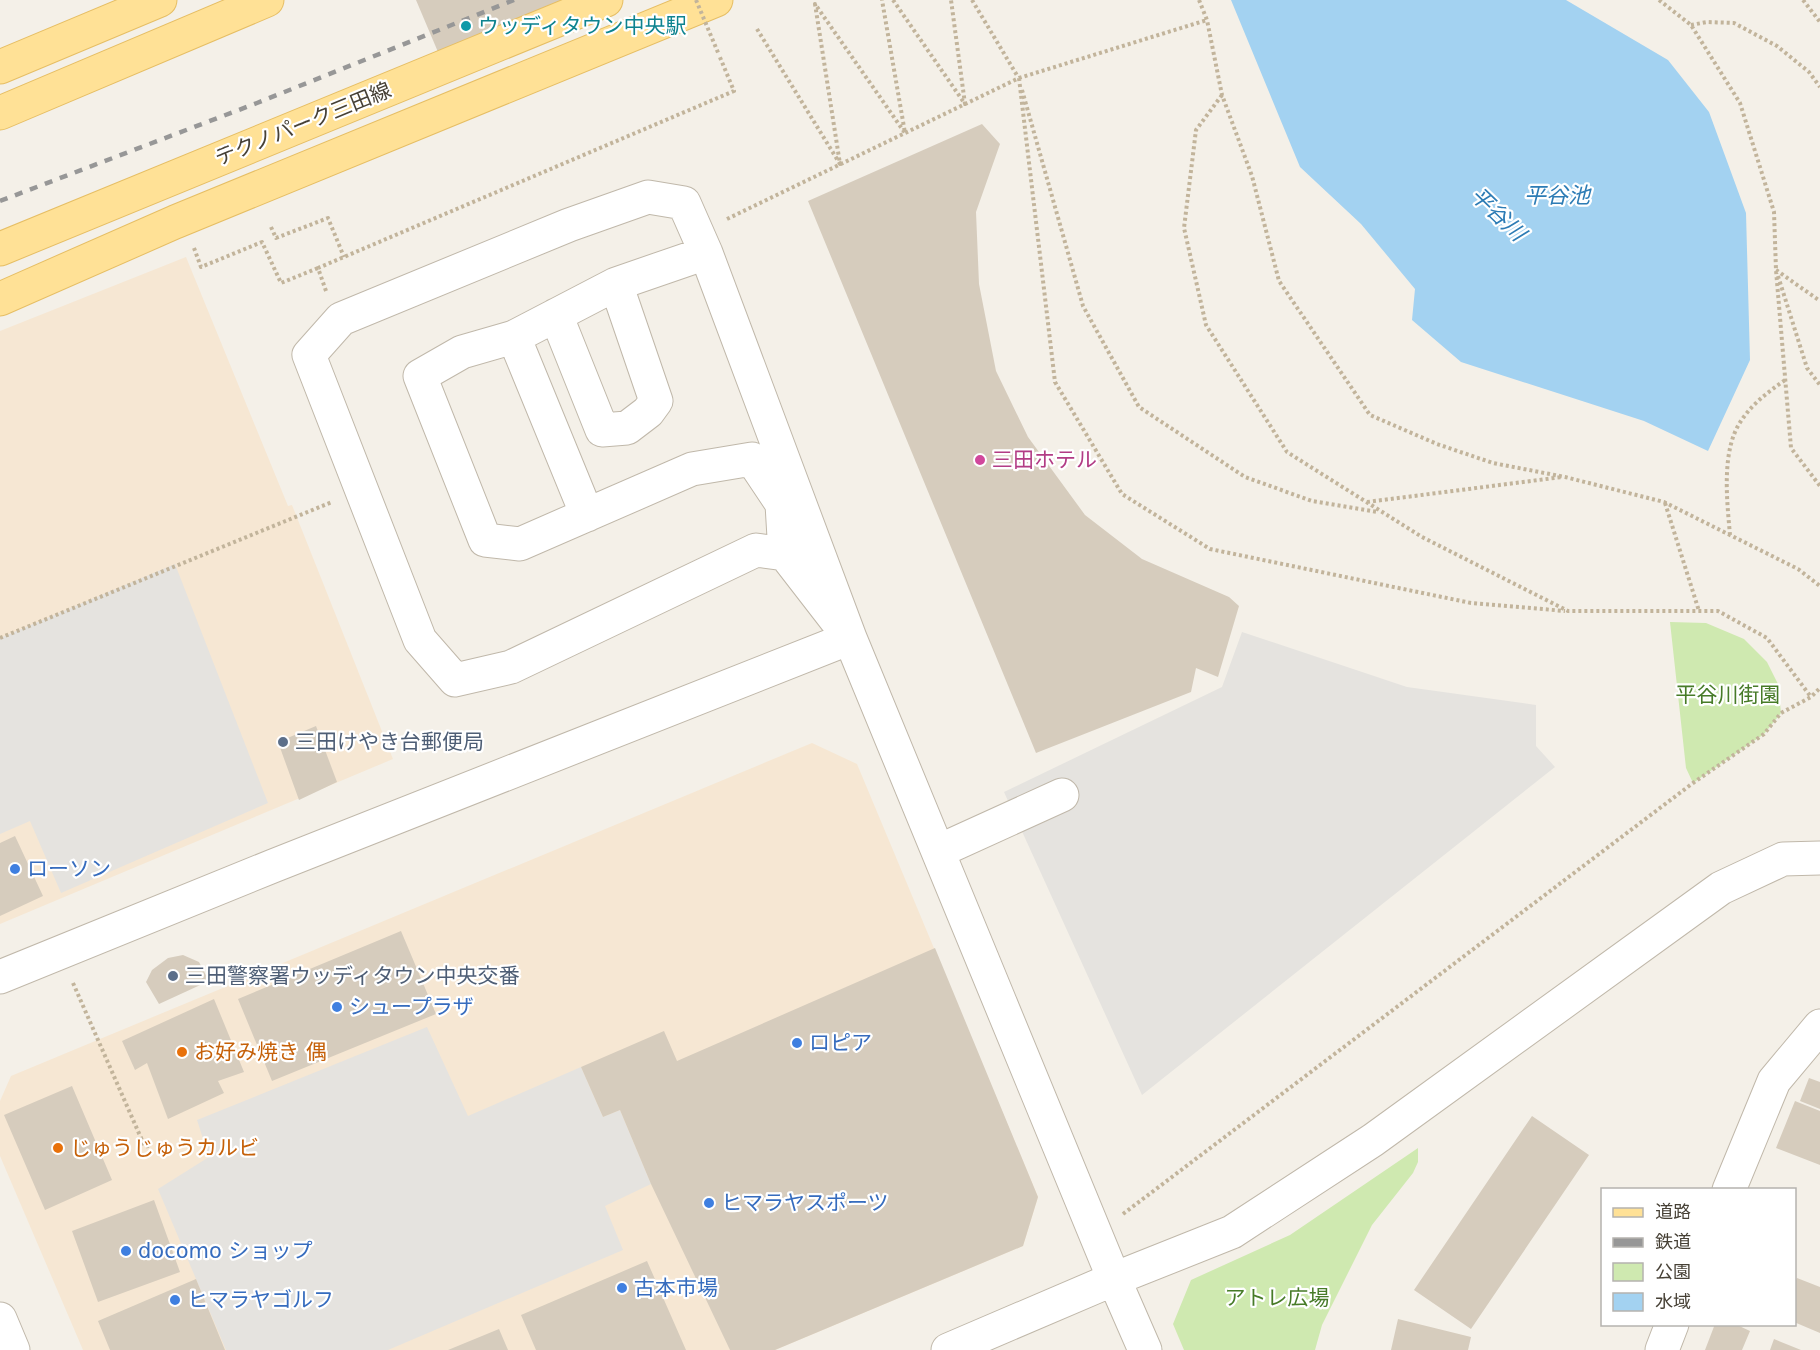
<svg xmlns="http://www.w3.org/2000/svg" width="1820" height="1350" font-family="'DejaVu Sans','Noto Sans JP',sans-serif">
  <style>
    .commercial { fill: #f6e7d3 }
    .green { fill: #cfe9b0 }
    .parking { fill: #e5e3df }
    .water { fill: #a3d2f1 }
    .building { fill: #d6ccbd }
    .lines { fill: none; stroke-linecap: round; stroke-linejoin: round }
    .minor-casing { stroke: #c0b8aa; stroke-width: 35 }
    .major-casing { stroke: #e6be64; stroke-width: 35 }
    .path { stroke: #c2b49b; stroke-width: 4; stroke-dasharray: 3 3; stroke-linecap: butt }
    .minor { stroke: #fff; stroke-width: 33 }
    .major { stroke: #ffe196; stroke-width: 33 }
    .rail { stroke: #979797; stroke-width: 4.5; stroke-dasharray: 8 8; stroke-linecap: butt }
    .path-bridge { stroke: #c2b49b; stroke-width: 4; stroke-dasharray: 3 3; stroke-linecap: butt }
    .culture-dot { fill: #0f9aa8; stroke: #fff; stroke-width: 2 }
    .hotel-dot { fill: #d1479c; stroke: #fff; stroke-width: 2 }
    .service-dot { fill: #5c6f8a; stroke: #fff; stroke-width: 2 }
    .shop-dot { fill: #3f7fe0; stroke: #fff; stroke-width: 2 }
    .food-dot { fill: #e8710a; stroke: #fff; stroke-width: 2 }
    .labels { text-anchor: middle; dominant-baseline: central; stroke-width: 4.5; stroke-linejoin: round; paint-order: stroke }
    .culture-label { font-size: 21px; fill: #0d838f; stroke: #fff; text-anchor: start }
    .street-label { font-size: 21px; fill: #474136; stroke: #fff }
    .hotel-label { font-size: 21px; fill: #b23c85; stroke: #fff; text-anchor: start }
    .park-label { font-size: 21px; fill: #477b28; stroke: #fff }
    .service-label { font-size: 21px; fill: #4e5e75; stroke: #fff; text-anchor: start }
    .shop-label { font-size: 21px; fill: #366cbe; stroke: #fff; text-anchor: start }
    .food-label { font-size: 21px; fill: #c56008; stroke: #fff; text-anchor: start }
    .water-label { font-size: 22px; font-style: italic; fill: #2d7cb5; stroke: #fff }
  </style>
  <rect width="100%" height="100%" fill="#f4f0e8"/>
  <!-- commercial -->
  <path class="commercial" d="M186,257l102,249 4,-1 101,254 -393,165v-593z
    M812,743l45,21 181,433 -15,49 -248,104h-692l-83,-194v-55l11,-25z"/>
  <!-- green -->
  <path class="green" d="M1670,622l36,1 38,16 23,23 11,22 3,29 -17,21 -71,49 -7,-15z
    M1418,1148v14l-5,11 -41,52 -50,100 -7,25h-131l-11,-26 18,-44 99,-45z"/>
  <!-- parking -->
  <path class="parking" d="M175,564l93,239 -207,90 -31,-72 -30,13v-196z
    M1242,632l165,55 129,18v41l19,21 -413,328 -138,-303 218,-105z
    M427,1027l41,89 113,-49 22,50 17,-7 31,74 -46,22 18,44 -235,100h-162l-68,-161 51,-32 -12,-37z"/>
  <!-- water -->
  <path class="water" d="M1231,0h335l102,60 41,52 37,101 4,147 -42,91 -64,-30 -183,-59 -49,-42 3,-31 -54,-65 -61,-57z"/>
  <!-- building -->
  <path class="building" d="M416,0h156l-134,52z
    M982,124l18,20 -24,68 3,72 17,87 32,66 57,78 57,44 87,38 10,9 -21,71 -22,-9 -5,24 -155,61 -228,-552z
    M316,726l21,56 -38,18 -21,-58z
    M15,836l28,60 -43,20v-73z
    M401,931l35,83 -164,67 -34,-82z
    M935,948l103,249 -15,49 -248,104h-45l-79,-166 -31,-74 -17,7 -22,-50 83,-36 13,30z
    M183,955l16,7 10,19 -50,23 -13,-22 6,-12 16,-12z
    M214,999l30,73 -26,9 6,12 -56,26 -21,-56 -12,7 -13,-29z
    M1809,1078l11,4v27l-20,-8z
    M72,1086l40,94 -67,30 -41,-95z
    M1795,1101l25,10v54l-44,-17z
    M1532,1116l57,39 -118,174 -57,-39z
    M154,1200l26,72 -82,30 -26,-71z
    M647,1261l39,89h-150l-15,-35z
    M1797,1278l23,9v46l-26,-11v-38z
    M196,1279l29,71h-115l-12,-29z
    M1398,1319l73,18 -3,13h-77z
    M1715,1324h20l15,7 -8,19h-37z
    M499,1329l9,21h-60z
    M1774,1339l27,11h-31z"/>
  <g class="lines">
    <!-- minor casing -->
    <g class="minor-casing">
      <path id="minor" d="M648,197l36,6 22,50 144,385 -65,-84 -29,-4 -245,117 -56,13 -35,-40 -111,-285 32,-36 228,-94z
        M706,253l-90,31 -102,53 -52,15 -42,24 65,164 35,4 172,-75 60,-10 30,45 3,50
        M556,315l46,115 25,-2 21,-16 8,-11 -40,-117
        M514,337l73,178
        M939,851l123,-56
        M0,977l273,-111 577,-228 264,641 31,71
        M1729,1190l45,-109 46,-55
        M0,1319l13,31
        M948,1350l166,-71 118,-47 141,-92 348,-252 62,-29 37,-1
        M1662,1350l10,-26"/>
    </g>
    <!-- major casing -->
    <g class="major-casing">
      <path id="major" d="M0,67l160,-67
        M0,113l267,-113
        M0,249l606,-249
        M0,299l175,-77 541,-222"/>
    </g>
    <!-- path -->
    <path class="path" d="M893,0l72,104 -14,-104
      M972,0l46,77
      M1199,0l8,20 15,75 30,81 27,105 91,134 67,29 56,19 72,14 99,25 134,67 22,17
      M1659,0l32,25 49,78 34,109 2,58 15,178 29,38
      M1803,0l17,22
      M1691,25l16,-3 27,1 43,23 32,26 11,15
      M757,29l83,135 -25,-160 90,129 -23,-133
      M1019,78l36,304 67,112 88,55 261,54 94,8
      M1022,90l61,216 56,101 106,70 67,24 66,11
      M1222,95l-26,35 -12,98 22,97 81,127 135,85 146,74h150l49,27 44,59
      M727,219l292,-141 188,-58
      M271,227l5,11 52,-20 16,39
      M194,248l7,19 61,-25 19,41 37,-15
      M1776,270l44,31
      M1778,276l29,92 13,17
      M326,291l-8,-23 416,-177 -15,-36
      M1367,502l195,-25
      M1665,503l34,108
      M1730,535c-3,-34 -9,-85 11,-114 11,-17 27,-29 44,-41
      M0,638l332,-136
      M73,983l72,164 5,-2
      M1123,1214l570,-431 71,-49 17,-21 30,-16 9,-9"/>
    <!-- minor -->
    <use href="#minor" class="minor"/>
    <!-- major -->
    <use href="#major" class="major"/>
    <!-- rail -->
    <path class="rail" d="M0,201l257,-98 257,-103"/>
    <!-- path-bridge -->
    <path class="path-bridge" d="M696,0l23,55"/>
  </g>
  <!-- markers -->
  <circle class="culture-dot" cx="466" cy="26" r="6"/>
  <circle class="hotel-dot" cx="980" cy="460" r="6"/>
  <g class="service-dot">
    <circle cx="283" cy="742" r="6"/>
    <circle cx="173" cy="976" r="6"/>
  </g>
  <g class="shop-dot">
    <circle cx="15" cy="869" r="6"/>
    <circle cx="337" cy="1007" r="6"/>
    <circle cx="797" cy="1043" r="6"/>
    <circle cx="709" cy="1203" r="6"/>
    <circle cx="126" cy="1251" r="6"/>
    <circle cx="622" cy="1288" r="6"/>
    <circle cx="175" cy="1300" r="6"/>
  </g>
  <g class="food-dot">
    <circle cx="182" cy="1052" r="6"/>
    <circle cx="58" cy="1148" r="6"/>
  </g>
  <g class="labels">
    <!-- culture labels -->
    <g class="culture-label">
      <text x="478" y="26">ウッディタウン中央駅</text>
    </g>
    <!-- street labels -->
    <g class="street-label">
      <text transform="translate(303 124) rotate(-22)">テクノパーク三田線</text>
    </g>
    <!-- hotel labels -->
    <g class="hotel-label">
      <text x="992" y="460">三田ホテル</text>
    </g>
    <!-- park labels -->
    <g class="park-label">
      <text x="1728" y="695">平谷川街園</text>
      <text x="1277" y="1298">アトレ広場</text>
    </g>
    <!-- service labels -->
    <g class="service-label">
      <text x="295" y="742">三田けやき台郵便局</text>
      <text x="185" y="976">三田警察署ウッディタウン中央交番</text>
    </g>
    <!-- shop labels -->
    <g class="shop-label">
      <text x="27" y="869">ローソン</text>
      <text x="349" y="1007">シュープラザ</text>
      <text x="809" y="1043">ロピア</text>
      <text x="721" y="1203">ヒマラヤスポーツ</text>
      <text x="138" y="1251">docomo ショップ</text>
      <text x="634" y="1288">古本市場</text>
      <text x="187" y="1300">ヒマラヤゴルフ</text>
    </g>
    <!-- food labels -->
    <g class="food-label">
      <text x="194" y="1052">お好み焼き 偶</text>
      <text x="70" y="1148">じゅうじゅうカルビ</text>
    </g>
    <!-- water labels -->
    <g class="water-label">
      <text x="1557" y="195">平谷池</text>
      <text transform="translate(1498 214) rotate(44)">平谷川</text>
    </g>
  </g>
  <!-- legend -->
  <rect x="1601" y="1188" width="195" height="138" fill="#ffffff" stroke="#b5b3af" stroke-width="1.5"/>
  <rect x="1613" y="1208" width="30" height="9" fill="#ffe196" stroke="#b5b3af" stroke-width="1.5"/>
  <text x="1655" y="1218" font-size="18" fill="#474136">道路</text>
  <rect x="1613" y="1238" width="30" height="9" fill="#979797" stroke="#b5b3af" stroke-width="1.5"/>
  <text x="1655" y="1248" font-size="18" fill="#474136">鉄道</text>
  <rect x="1613" y="1263" width="30" height="18" fill="#cfe9b0" stroke="#b5b3af" stroke-width="1.5"/>
  <text x="1655" y="1278" font-size="18" fill="#474136">公園</text>
  <rect x="1613" y="1293" width="30" height="18" fill="#a3d2f1" stroke="#b5b3af" stroke-width="1.5"/>
  <text x="1655" y="1308" font-size="18" fill="#474136">水域</text>
</svg>
